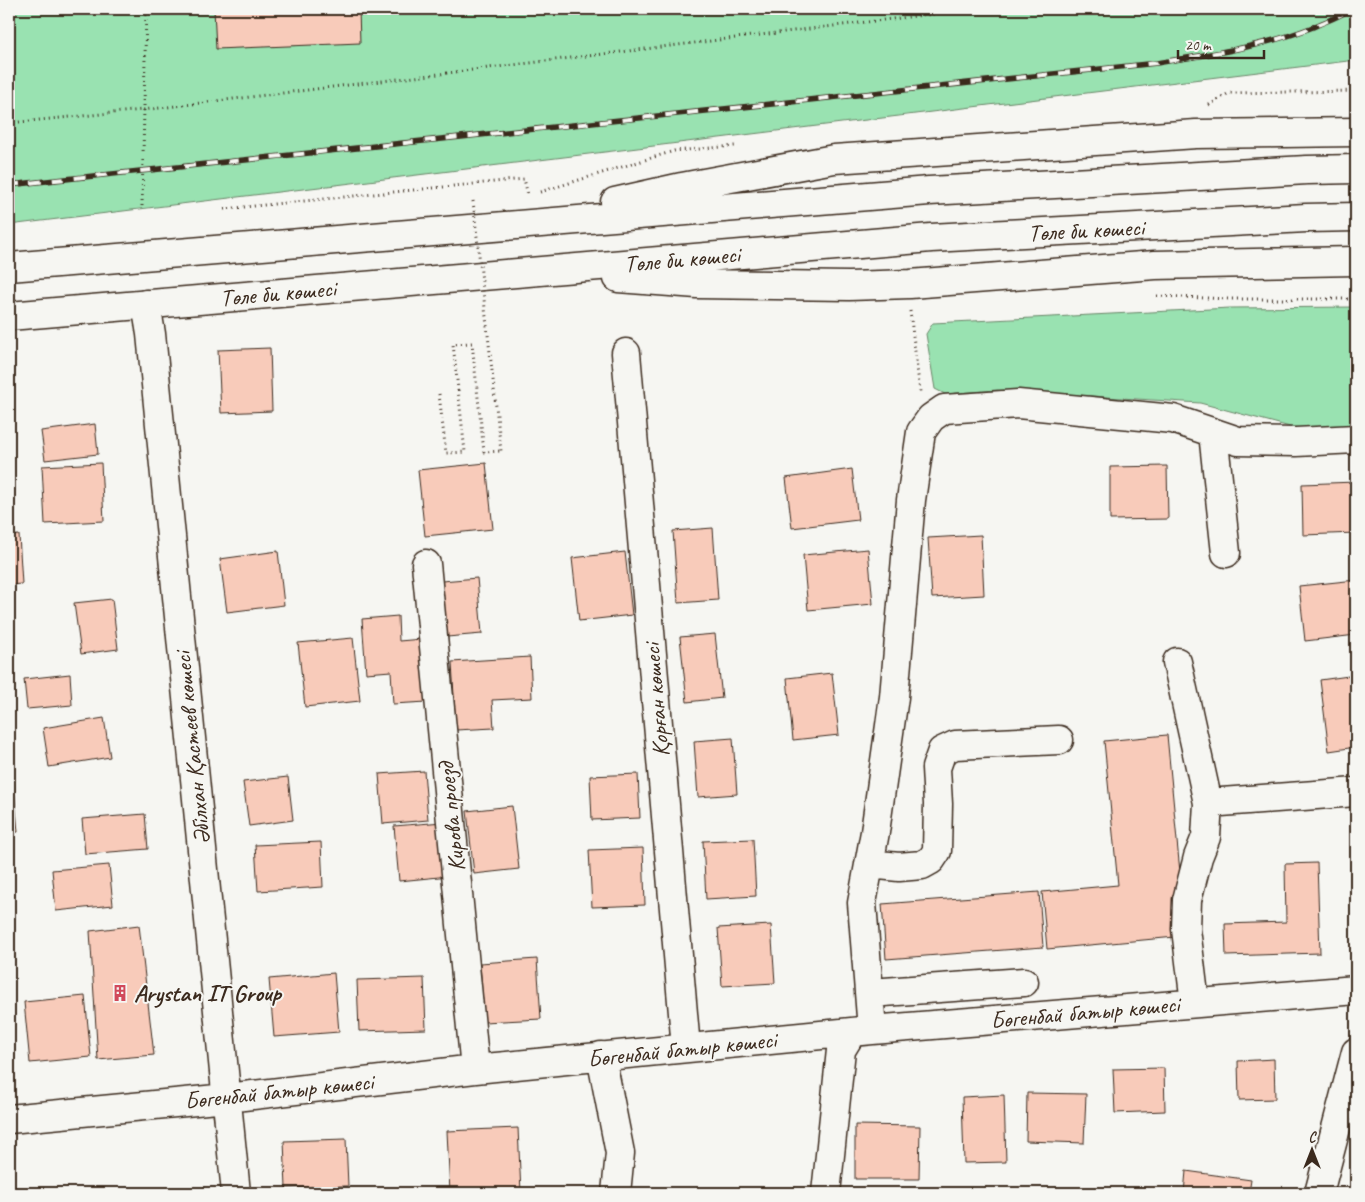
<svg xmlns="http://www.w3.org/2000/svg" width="1365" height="1202" font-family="Caveat,sans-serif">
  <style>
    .green { fill: #99e2b1; stroke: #6a8668 }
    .building { fill: #f8cbba; stroke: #3b2a1e }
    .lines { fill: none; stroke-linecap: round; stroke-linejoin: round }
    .minor-casing { stroke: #3b2a1e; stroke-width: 31 }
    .major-casing { stroke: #3b2a1e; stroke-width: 31 }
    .path { stroke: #3b2a1e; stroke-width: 3; stroke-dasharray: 1 4; stroke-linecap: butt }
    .minor { stroke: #f6f6f2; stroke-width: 28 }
    .major { stroke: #f6f6f2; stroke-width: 28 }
    .rail-casing { stroke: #3b2a1e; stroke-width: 5.5 }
    .rail { stroke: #f6f6f2; stroke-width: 4; stroke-dasharray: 11; stroke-linecap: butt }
    .path-bridge { stroke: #3b2a1e; stroke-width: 3; stroke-dasharray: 1 4; stroke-linecap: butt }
    .labels { text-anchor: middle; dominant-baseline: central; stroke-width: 4; stroke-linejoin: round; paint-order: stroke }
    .street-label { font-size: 24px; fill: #3b2a1e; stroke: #f6f6f2 }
    .poi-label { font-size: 24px; font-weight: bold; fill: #3b2a1e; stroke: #f6f6f2; text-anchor: start }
  </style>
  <rect width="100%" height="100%" fill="#f6f6f2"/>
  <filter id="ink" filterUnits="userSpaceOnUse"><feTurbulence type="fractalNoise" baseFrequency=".02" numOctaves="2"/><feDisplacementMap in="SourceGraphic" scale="10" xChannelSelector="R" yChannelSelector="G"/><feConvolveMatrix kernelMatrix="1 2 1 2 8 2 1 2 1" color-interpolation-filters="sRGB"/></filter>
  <g filter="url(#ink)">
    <!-- green -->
    <path class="green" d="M9,9h1347v51l-1347,165z
      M1356,307v120l-62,1 -94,-25 -203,-13 -52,4 -10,-5 -9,-55 7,-11 297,-15z"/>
    <!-- building -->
    <path class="building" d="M214,9h145l1,34 -144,6z
      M270,348l2,63 -51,2 -3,-63z
      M95,424l3,30 -53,6 -4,-29z
      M101,463l3,58 -59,3 -3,-58z
      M486,463l7,66 -68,7 -7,-66z
      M1167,466l1,53 -58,1v-53z
      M852,469l6,51 -66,8 -6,-50z
      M1356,482v51l-53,2 -1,-51z
      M713,528l5,72 -40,3 -5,-72z
      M19,535l3,49 -13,1v-49z
      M981,535l3,60 -52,3 -4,-60z
      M868,549l5,55 -65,6 -5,-55z
      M278,551l6,54 -57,7 -7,-53z
      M625,552l7,63 -53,6 -7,-63z
      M477,578l5,56 -35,3 -5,-56z
      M1356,580v55l-51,6 -6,-55z
      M112,599l6,50 -37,5 -7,-51z
      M398,616l1,25 23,-2 5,63 -34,2 -2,-33 -25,2 -4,-54z
      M715,634l7,64 -35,4 -7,-65z
      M353,638l7,63 -55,6 -7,-64z
      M530,657l2,41 -40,2 2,28 -38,2 -4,-68z
      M832,673l7,62 -46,5 -6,-62z
      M70,674l2,31 -45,4 -3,-30z
      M1356,675v72l-27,4 -9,-71z
      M104,718l6,39 -61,10 -6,-39z
      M1167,735l19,201 -139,13 -5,-57 76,-7 -14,-144z
      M733,738l4,56 -39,3 -4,-56z
      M424,771l4,49 -45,4 -4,-50z
      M638,774l2,44 -48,2 -2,-44z
      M13,776l5,56 -9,1v-56z
      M288,777l5,43 -44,6 -6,-44z
      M512,806l7,63 -45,5 -7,-63z
      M145,814l3,35 -63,5 -3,-35z
      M443,822l6,54 -50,5 -5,-55z
      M753,839l3,57 -50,3 -3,-58z
      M321,842l2,45 -65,4 -3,-46z
      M643,848l2,57 -53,2 -3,-57z
      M1317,863l3,90 -94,3 -1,-32 61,-2 -1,-58z
      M109,865l4,40 -57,6 -4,-41z
      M1039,892l4,55 -157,12 -4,-55z
      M139,925l15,130 -56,5 -8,-129z
      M771,925l4,58 -53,3 -4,-58z
      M537,959l4,60 -57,3 -4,-59z
      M334,973l5,59 -65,5 -5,-58z
      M424,978l2,51 -67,2 -2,-51z
      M85,996l6,61 -61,6 -6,-61z
      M1274,1059l1,40 -36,1 -1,-39z
      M1164,1068l1,43 -50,2 -2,-44z
      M1027,1093l59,1 -2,49 -58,-2z
      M1004,1095l2,67 -42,1 -2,-66z
      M855,1125l65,1 -1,53h-64z
      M518,1128l3,65h-71l-3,-62z
      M346,1139l2,47 -62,2 -2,-47z
      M1186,1171l65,9 -2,13h-65z"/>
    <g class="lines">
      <!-- minor casing -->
      <g class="minor-casing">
        <path id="minor" d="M146,304l5,30 85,859
          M626,353l60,695
          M1213,433l13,120
          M426,564l49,505
          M1177,662l31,141 -2,34 -8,20 -11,43 -1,29 9,74
          M1208,803l148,-11
          M869,864l30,3 23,-2 9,-5 6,-9 1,-47 -2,-36 6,-17 13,-6 104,-5
          M870,993l154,-11
          M872,1030l-10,-127 13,-71 19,-135 17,-197 10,-68 10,-14 13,-9 74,-5 155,15 65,22 58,1 60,-3
          M601,1056l19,97 -4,40
          M9,1119l218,-21 248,-29 397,-39 484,-40
          M826,1193l15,-143 11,-18
          M1319,1193l37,-141"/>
      </g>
      <!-- major casing -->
      <g class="major-casing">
        <path id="major" d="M615,202l67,-15 152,-28 362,-25 160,-2
          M9,267l920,-76 378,-21 49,-1
          M618,278l79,6 152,2 61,-2 245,-19 201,-4
          M9,316l922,-78 375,-20 50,-1"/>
      </g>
      <!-- path -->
      <path class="path" d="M1209,105l20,-12 127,-2
        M9,123l134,-13 831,-101
        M540,192l134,-41 61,-5
        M142,206l4,-197
        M224,209l300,-30 4,16
        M1157,296l73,3h126
        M910,311l10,81
        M439,394l7,59 19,-1 -12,-108 19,-1 12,109 17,-1"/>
      <!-- minor -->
      <use href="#minor" class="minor"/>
      <!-- major -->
      <use href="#major" class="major"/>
      <!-- rail casing -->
      <g class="rail-casing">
        <path id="rail" d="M9,185l1148,-122c53,-9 106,-16 156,-36 13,-6 26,-10 38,-18"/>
      </g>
      <!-- rail -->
      <use href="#rail" class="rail"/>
      <!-- path-bridge -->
      <path class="path-bridge" d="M473,201l28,250"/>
    </g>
  </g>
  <!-- icons -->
  <defs>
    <g id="building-bare" transform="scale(1.35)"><path d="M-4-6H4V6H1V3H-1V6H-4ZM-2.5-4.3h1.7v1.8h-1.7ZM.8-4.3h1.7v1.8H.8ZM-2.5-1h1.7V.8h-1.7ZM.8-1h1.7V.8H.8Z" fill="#d1495b" stroke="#f6f6f2" stroke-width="2.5" paint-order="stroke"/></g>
  </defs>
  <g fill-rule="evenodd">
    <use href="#building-bare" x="120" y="993"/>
  </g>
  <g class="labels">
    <!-- street labels -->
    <g class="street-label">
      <text transform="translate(1086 230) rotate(-3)">Төле би көшесі</text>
      <text transform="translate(682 259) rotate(-5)">Төле би көшесі</text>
      <text transform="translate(278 293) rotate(-5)">Төле би көшесі</text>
      <text transform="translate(656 700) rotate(-95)">Қорған көшесі</text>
      <text transform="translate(192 748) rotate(-96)">Әбілхан Қастеев көшесі</text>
      <text transform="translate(451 817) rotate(-96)">Кирова проезд</text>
      <text transform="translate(1085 1012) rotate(-5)">Бөгенбай батыр көшесі</text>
      <text transform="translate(682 1049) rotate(-6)">Бөгенбай батыр көшесі</text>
      <text transform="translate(279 1091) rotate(-6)">Бөгенбай батыр көшесі</text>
    </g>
    <!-- poi labels -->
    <g class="poi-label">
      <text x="134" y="993">Arystan IT Group</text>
    </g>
  </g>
  <!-- margin -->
  <rect width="1365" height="1202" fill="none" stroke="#f6f6f2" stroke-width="30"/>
  <rect x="15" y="15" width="1335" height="1172" fill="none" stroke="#3b2a1e" stroke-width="2" filter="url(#ink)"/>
  <!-- north arrow -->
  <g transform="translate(1312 1150)" stroke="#f6f6f2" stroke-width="4" paint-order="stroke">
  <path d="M0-4L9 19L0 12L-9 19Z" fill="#3b2a1e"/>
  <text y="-8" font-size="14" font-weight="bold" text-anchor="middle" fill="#3b2a1e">С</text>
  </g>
  <!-- scale -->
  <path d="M1178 50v8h86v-8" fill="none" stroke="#3b2a1e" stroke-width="2.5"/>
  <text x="1185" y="50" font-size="15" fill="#3b2a1e" stroke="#f6f6f2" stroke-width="4" paint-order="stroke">20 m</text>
</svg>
